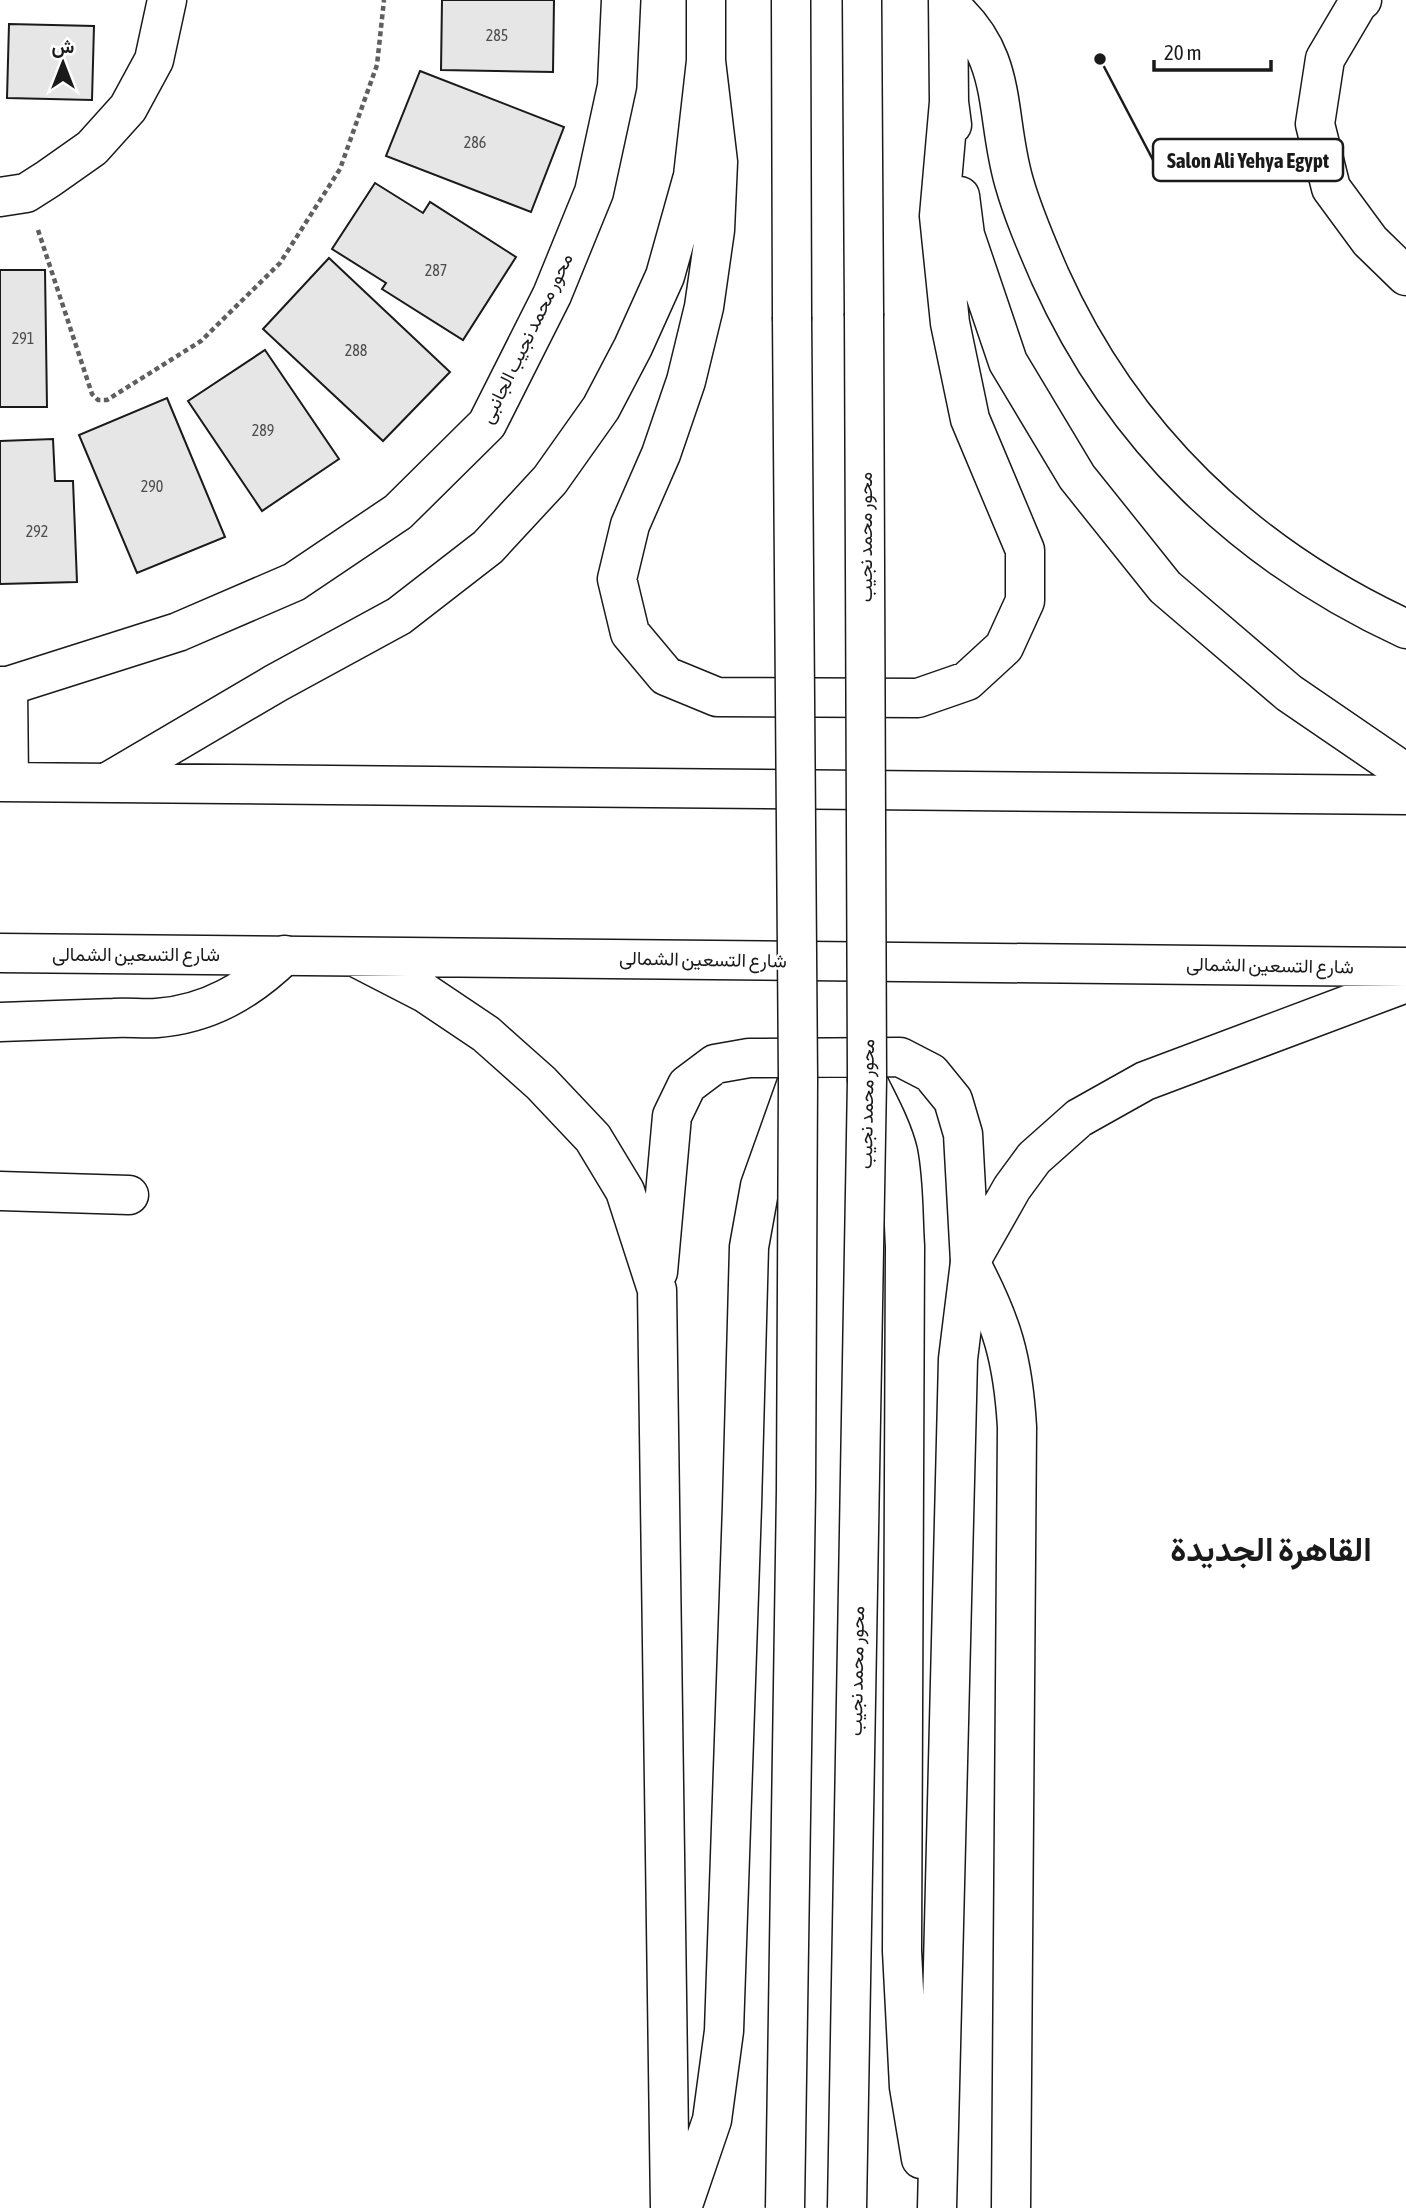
<svg xmlns="http://www.w3.org/2000/svg" width="1406" height="2208" font-family="'Asap Condensed',Vazirmatn,sans-serif">
  <style>
    .building { fill: #e6e6e6; stroke: #1a1a1a; stroke-width: 2 }
    .lines { fill: none; stroke-linecap: round; stroke-linejoin: round }
    .minor-casing { stroke: #1a1a1a; stroke-width: 41 }
    .major-casing { stroke: #1a1a1a; stroke-width: 41 }
    .path { stroke: #5f5f5f; stroke-width: 4.5; stroke-dasharray: 5 3.5; stroke-linecap: butt }
    .minor { stroke: #fff; stroke-width: 38 }
    .major { stroke: #fff; stroke-width: 38 }
    .major-bridge-casing { stroke: #1a1a1a; stroke-width: 41; stroke-linecap: butt }
    .major-bridge { stroke: #fff; stroke-width: 38 }
    .labels { text-anchor: middle; dominant-baseline: central; stroke-width: 5; stroke-linejoin: round; paint-order: stroke }
    .number-label { font-size: 16px; fill: #4d4d4d }
    .street-label { font-size: 19px; fill: #1a1a1a; stroke: #fff }
    .town-label { font-size: 33px; font-weight: bold; fill: #1a1a1a; stroke: #fff }
    .leader { fill: none; stroke: #1a1a1a; stroke-width: 2.5 }
    .callout-dot { fill: #1a1a1a; stroke: #fff; stroke-width: 2.5 }
    .callout { fill: #fff; stroke: #1a1a1a; stroke-width: 2.5 }
    .callout-label { font-size: 21px; text-anchor: middle; font-weight: bold; fill: #1a1a1a }
  </style>
  <rect width="100%" height="100%" fill="#fff"/>
  <!-- building -->
  <path class="building" d="M442,0h112l-1,72 -112,-2z
    M9,24l85,2 -2,74 -85,-2z
    M420,71l144,56 -33,85 -145,-56z
    M375,183l48,30 7,-11 86,55 -53,83 -81,-51 4,-6 -54,-34z
    M329,258l121,114 -67,69 -120,-112z
    M0,270h45l2,137h-47z
    M265,350l74,109 -77,52 -74,-110z
    M167,398l58,139 -88,36 -58,-138z
    M53,439l2,42h18l4,101 -77,2v-143z"/>
  <g class="lines">
    <!-- minor casing -->
    <g class="minor-casing">
      <path id="minor" d="M1362,0l-4,3 -33,56 -10,65 16,64 39,53 36,35
        M0,197l26,-4 22,-14 44,-31 36,-40 26,-48 13,-60
        M0,686h8l170,-54 116,-50 104,-70 89,-88 65,-129 42,-103 23,-106 4,-86
        M0,1022c38,-1 76,-3 114,-4 14,-1 29,1 43,0 52,-4 92,-28 128,-63
        M0,1191l129,4
        M970,1262c32,60 43,97 47,165l-6,781"/>
    </g>
    <!-- major casing -->
    <g class="major-casing">
      <path id="major" d="M791,0l1,317
        M862,0l2,313
        M948,0l1,102 3,23
        M948,4c62,52 46,109 66,178 9,32 23,64 36,94 73,162 196,279 356,353
        M706,61l12,101 -3,68 -11,77 -18,74 -25,73 -31,71 -13,54 13,54 36,43 51,21 201,1 49,-17 37,-34 21,-46v-51l-55,-131 -20,-96 -11,-107 10,-114
        M960,196l5,39 43,127 69,115 88,110 124,106 117,80
        M8,686l1,96
        M0,782l1406,13
        M106,783l170,-100 123,-67 89,-69 62,-67 51,-72 32,-61 32,-71 28,-100 13,-115v-61
        M0,953l1406,14
        M359,959l66,34 61,41 55,49 52,55 32,53 32,99 13,918
        M867,1080c11,23 25,47 31,72 6,30 5,63 7,94l-3,705 7,136 12,72
        M658,1272l14,-156 15,-31 28,-21 34,-6 151,-1 31,16 22,27 10,34 7,128
        M682,2208l30,-88 12,-89 18,-525 7,-259 11,-61 36,-101
        M937,2208l21,-849 12,-97 42,-74 22,-30 45,-40 66,-37 261,-98"/>
    </g>
    <!-- path -->
    <path class="path" d="M38,230l54,164 6,6h9l94,-59 79,-78 60,-94 37,-104 7,-65"/>
    <!-- minor -->
    <use href="#minor" class="minor"/>
    <!-- major -->
    <use href="#major" class="major"/>
    <!-- major-bridge casing -->
    <g class="major-bridge-casing">
      <path id="major-bridge" d="M785,2208l11,-718 2,-410 -6,-763
        M847,2208l20,-1128 -3,-767"/>
    </g>
    <!-- major-bridge -->
    <use href="#major-bridge" class="major-bridge"/>
  </g>
  <g class="labels">
    <!-- number labels -->
    <g class="number-label">
      <text x="497" y="35">285</text>
      <text x="475" y="142">286</text>
      <text x="436" y="270">287</text>
      <text x="23" y="338">291</text>
      <text x="356" y="350">288</text>
      <text x="263" y="430">289</text>
      <text x="152" y="486">290</text>
      <text x="37" y="531">292</text>
    </g>
    <!-- street labels -->
    <g class="street-label">
      <text transform="translate(526 338) rotate(-64)">محور محمد نجيب الجانبى</text>
      <text transform="translate(865 537) rotate(-90)">محور محمد نجيب</text>
      <text x="136" y="954">شارع التسعين الشمالى</text>
      <text transform="translate(703 959) rotate(1)">شارع التسعين الشمالى</text>
      <text transform="translate(1270 965) rotate(1)">شارع التسعين الشمالى</text>
      <text transform="translate(866 1104) rotate(-89)">محور محمد نجيب</text>
      <text transform="translate(856 1671) rotate(-89)">محور محمد نجيب</text>
    </g>
    <!-- town labels -->
    <g class="town-label">
      <text x="1271" y="1549">القاهرة الجديدة</text>
    </g>
  </g>
  <!-- callouts -->
  <path class="leader" d="M1100 59L1153 160"/>
  <circle class="callout-dot" cx="1100" cy="59" r="7"/>
  <rect class="callout" x="1153" y="139" width="190" height="42" rx="7"/>
  <g class="callout-label">
    <text x="1248" y="168">Salon Ali Yehya Egypt</text>
  </g>
  <!-- north arrow -->
  <g transform="translate(63 63)" stroke="#ffffff" stroke-width="5" paint-order="stroke">
  <path d="M0-5L12 26L0 18L-12 26Z" fill="#1a1a1a"/>
  <text y="-10" font-size="19" font-weight="bold" text-anchor="middle" fill="#1a1a1a">ش</text>
  </g>
  <!-- scale -->
  <path d="M1154 60v10h117v-10" fill="none" stroke="#1a1a1a" stroke-width="3.5"/>
  <text x="1164" y="60" font-size="21" fill="#1a1a1a" stroke="#ffffff" stroke-width="5" paint-order="stroke">20 m</text>
</svg>
